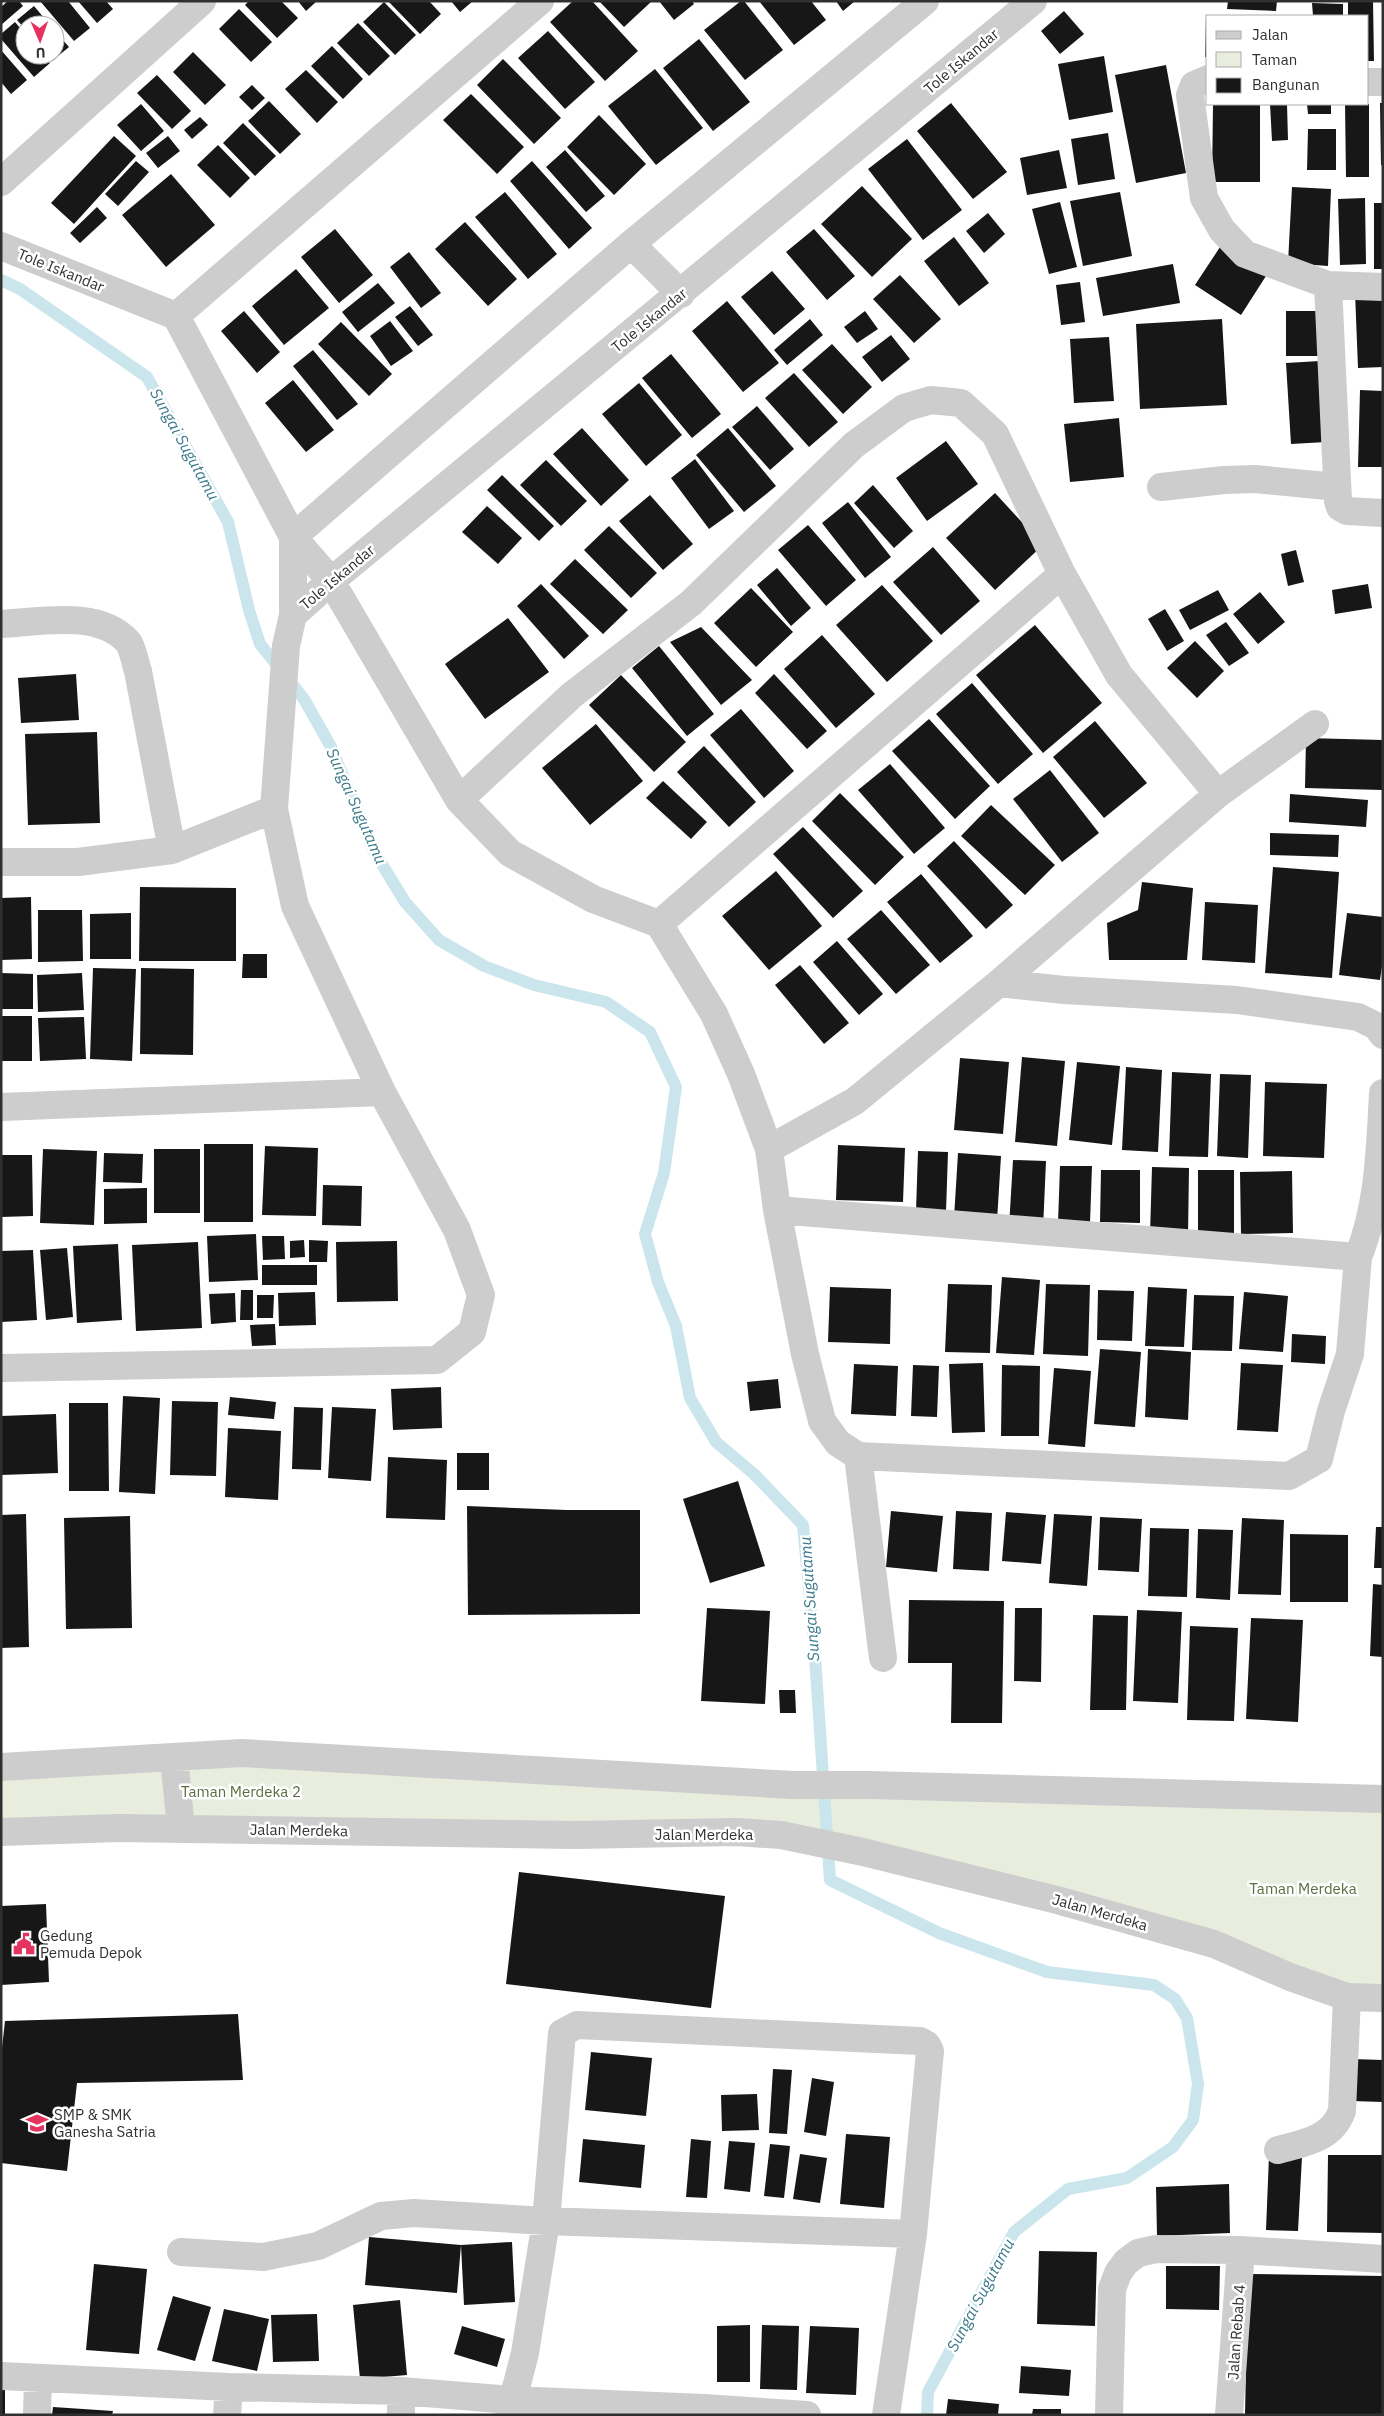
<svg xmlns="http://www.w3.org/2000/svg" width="1384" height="2416" font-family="'IBM Plex Sans',sans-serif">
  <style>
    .green { fill: #e8edde }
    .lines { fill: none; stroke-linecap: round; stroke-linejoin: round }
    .stream { stroke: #cae5ec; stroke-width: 12 }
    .building { fill: #171717 }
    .minor { stroke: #cdcdcd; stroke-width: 28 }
    .tertiary { stroke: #cdcdcd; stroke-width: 28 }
    .labels { text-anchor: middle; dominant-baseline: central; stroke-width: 5; stroke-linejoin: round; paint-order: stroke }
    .street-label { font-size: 15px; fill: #303030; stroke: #fff }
    .park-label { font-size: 15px; fill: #5b6c3d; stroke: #fff }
    .poi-label { font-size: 15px; fill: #303030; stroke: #fff; text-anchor: start }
    .water-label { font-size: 16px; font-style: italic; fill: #3b7a8c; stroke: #fff }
  </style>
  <rect width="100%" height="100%" fill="#fff"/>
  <!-- green -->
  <path class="green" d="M242,1753l1141,59v182l-602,-159 -780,-1v-67z"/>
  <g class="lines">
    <!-- stream -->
    <path class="stream" d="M1,280l19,9 127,88 81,145 21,88 11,34 44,55 27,48 44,106 30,49 34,38 45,26 50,19 72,17 44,30 26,55 -12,86 -19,61 13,48 18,44 14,72 26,44 38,32 49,51 11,117 16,238 109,53 108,39 107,13 21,14 12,19 11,66 -5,36 -20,27 -46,31 -59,11 -54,43 -86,160 -1,23"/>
  </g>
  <!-- building -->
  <path class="building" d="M8,1h11l4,5 -22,19v-18z
    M40,1h28l22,27 -16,13z
    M78,1h28l7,8 -16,14z
    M249,1h32l17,17 -21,20 -32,-33z
    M298,1h19l-11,10z
    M388,1h41l12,13 -21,20z
    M451,1h22l-13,11z
    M573,1h19l46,50 -33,30 -55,-59z
    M599,1h53l-28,26z
    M659,1h33l2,3 -20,16z
    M741,1h3l39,49 -38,30 -41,-50z
    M759,1h52l15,19 -32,25z
    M836,1h19l-12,10z
    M1228,1h49l-1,10 -49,-2z
    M1348,1h25l1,60h-6v-45h-20z
    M384,2l32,33 -21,20 -32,-33z
    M1312,3l31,1v12h-30z
    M34,6l16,19h-25v4l-8,-9z
    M239,9l33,33 -21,20 -32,-33z
    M1064,11l20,23 -24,20 -19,-23z
    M1206,16h2v41h-3z
    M15,22l10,12v21h18l7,8 -16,14 -33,-38v-5z
    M358,23l32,33 -21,20 -32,-33z
    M55,31l14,16 -17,14 -5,-6h8z
    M548,31l47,51 -30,27 -47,-51z
    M699,39l51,63 -37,29 -50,-63z
    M332,46l31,33 -20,20 -32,-33z
    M1,50l26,30 -16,14 -10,-12z
    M193,52l33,33 -21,20 -32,-33z
    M1104,56l9,56 -44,8 -11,-56z
    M503,59l58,59 -27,26 -57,-59z
    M1166,65l20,108 -50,10 -21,-108z
    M655,69l48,59 -47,37 -48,-59z
    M306,70l32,32 -21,21 -32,-34z
    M157,75l34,36 -19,18 -35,-36z
    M252,85l13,13 -13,12 -13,-13z
    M471,94l53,53 -27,27 -54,-54z
    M269,101l32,33 -21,20 -32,-33z
    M951,103l56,69 -34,27 -56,-68z
    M1380,103h3v62h-2z
    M141,104l23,27 -23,20 -24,-26z
    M1213,104h47v78h-48z
    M1270,104h17l1,36 -16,1z
    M1307,104h24v10h-23z
    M1345,104h24v73h-23z
    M599,115l47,49 -32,31 -47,-48z
    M200,117l8,8 -16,14 -8,-9z
    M243,123l33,33 -21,20 -32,-33z
    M1308,129h28v41h-29z
    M1108,133l7,46 -37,6 -7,-46z
    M114,136l22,20 -62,68 -23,-21z
    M168,136l12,15 -22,17 -12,-15z
    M907,139l55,71 -39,30 -55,-71z
    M218,145l32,33 -20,20 -33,-33z
    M565,150l40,46 -19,16 -40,-45z
    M1059,150l8,38 -40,7 -7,-37z
    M136,161l13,11 -31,34 -13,-12z
    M532,161l60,67 -23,21 -59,-68z
    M171,174l44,51 -49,42 -44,-52z
    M862,186l50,53 -40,38 -51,-53z
    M1292,187l39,2 -3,77 -40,-3z
    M505,192l52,62 -29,25 -53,-62z
    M1120,192l12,64 -49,10 -13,-65z
    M1365,198l1,66 -26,1 -2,-66z
    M1060,202l17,65 -28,7 -17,-65z
    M1374,203h9v66h-9z
    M97,207l10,11 -27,25 -10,-10z
    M988,213l17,21 -21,19 -18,-22z
    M465,222l52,57 -29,27 -53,-57z
    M335,229l38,46 -34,28 -38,-46z
    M814,229l41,47 -28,24 -41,-48z
    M954,237l35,46 -30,23 -35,-45z
    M1220,247l46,29 -25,39 -46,-30z
    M409,252l32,41 -20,15 -31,-41z
    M1173,264l7,39 -77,13 -7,-38z
    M296,269l33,39 -45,37 -32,-39z
    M772,271l33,38 -31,26 -33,-38z
    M900,275l41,44 -27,24 -41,-44z
    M1080,282l5,40 -24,3 -5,-40z
    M378,283l17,20 -37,29 -16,-20z
    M1383,291v76l-25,1 -3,-76z
    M727,301l52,62 -36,29 -51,-61z
    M410,306l23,29 -15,11 -23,-29z
    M244,311l36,41 -23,21 -36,-42z
    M865,311l13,18 -21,14 -13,-16z
    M1286,311h35v45h-35z
    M810,319l13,16 -36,30 -13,-15z
    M1222,319l5,86 -87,4 -4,-85z
    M390,321l23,30 -22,15 -21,-30z
    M341,322l51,52 -23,22 -51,-52z
    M891,335l19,24 -28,23 -20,-25z
    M1109,337l5,64 -40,2 -4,-64z
    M832,344l40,43 -29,27 -41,-44z
    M313,350l45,54 -21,16 -44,-54z
    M671,354l50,60 -29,24 -50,-60z
    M1320,361l6,81 -35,2 -5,-81z
    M794,373l44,49 -29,25 -44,-49z
    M293,380l41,50 -28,22 -41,-49z
    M639,383l43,52 -36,31 -44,-52z
    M1360,390l23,1v76h-25z
    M757,406l37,43 -24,21 -38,-43z
    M1119,418l5,59 -54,5 -6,-58z
    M582,428l47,52 -28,26 -48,-52z
    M728,428l48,58 -32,26 -48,-57z
    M946,441l32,43 -51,37 -31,-43z
    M695,459l39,52 -25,18 -38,-51z
    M546,460l41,41 -26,25 -41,-41z
    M502,475l52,51 -15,15 -52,-51z
    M873,485l40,46 -19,17 -40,-45z
    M995,493l48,52 -48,45 -49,-52z
    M650,495l43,49 -30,26 -44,-49z
    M848,502l43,55 -26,21 -43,-55z
    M487,506l35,32 -24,26 -36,-32z
    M808,525l48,55 -30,26 -48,-56z
    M609,526l48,47 -26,25 -47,-48z
    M933,547l47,54 -39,34 -48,-53z
    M1296,550l8,32 -16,4 -7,-32z
    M575,559l53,51 -25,24 -53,-50z
    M777,568l34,40 -20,18 -34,-41z
    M541,584l48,52 -25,23 -47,-53z
    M1368,584l4,24 -37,6 -3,-24z
    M882,585l51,56 -46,41 -51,-57z
    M751,588l42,44 -37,35 -42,-44z
    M1218,590l11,20 -39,20 -11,-20z
    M1260,592l25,30 -27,22 -25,-30z
    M1165,609l19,32 -17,10 -19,-32z
    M508,618l41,54 -64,47 -40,-55z
    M1226,622l23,31 -20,13 -23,-31z
    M1035,625l67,78 -59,50 -67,-78z
    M701,627l51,53 -31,25 -51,-63z
    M822,635l53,59 -39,34 -52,-59z
    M1195,641l29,30 -27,27 -30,-30z
    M659,646l55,68 -27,22 -55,-68z
    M76,674l3,46 -58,3 -3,-45z
    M774,674l53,57 -20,18 -52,-56z
    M621,675l65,67 -32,30 -65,-67z
    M972,683l61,71 -35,30 -62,-70z
    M741,709l53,62 -30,27 -54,-63z
    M929,719l61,67 -35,33 -63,-68z
    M1095,721l52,62 -43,35 -51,-61z
    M596,724l47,57 -53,44 -48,-57z
    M97,732l3,91 -72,2 -3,-91z
    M1306,738l77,2v50l-78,-2z
    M704,746l52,56 -27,25 -52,-55z
    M890,764l55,64 -31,26 -56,-64z
    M1050,770l49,63 -37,29 -49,-63z
    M663,781l44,41 -16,17 -45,-41z
    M840,793l64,64 -29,28 -63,-64z
    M1290,794l78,6 -2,27 -77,-5z
    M991,805l64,60 -30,30 -64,-59z
    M803,827l60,64 -30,27 -60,-64z
    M1270,833l69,2 -1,22 -68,-2z
    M954,841l59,64 -27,24 -59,-63z
    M1273,867l66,5 -7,106 -67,-5z
    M776,871l46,55 -53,44 -47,-54z
    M921,874l52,62 -33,27 -53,-61z
    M1142,882l51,6 -6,72h-78l-2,-37 31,-13z
    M140,887l96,1v73h-97z
    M31,897l1,62 -31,1v-62z
    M1205,902l53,3 -3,58 -53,-3z
    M38,910h44l1,51 -45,1z
    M881,910l49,55 -34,29 -49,-55z
    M131,913v46h-41v-45z
    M1347,913l36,4v42l-3,21 -41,-5z
    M837,941l46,53 -24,21 -46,-53z
    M243,954h24v24h-25z
    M800,965l49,58 -25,21 -49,-59z
    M93,968l43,1 -4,92 -42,-2z
    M141,968l53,1 -1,86 -53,-1z
    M1,973l32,1v35h-32z
    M82,973l2,37 -46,2 -1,-37z
    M1,1016h31v45h-31z
    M84,1017l2,42 -46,2 -2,-43z
    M1022,1057l43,4 -8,85 -42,-4z
    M960,1058l49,4 -6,72 -49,-4z
    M1077,1062l43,4 -8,79 -43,-5z
    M1126,1067l36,3 -4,82 -36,-2z
    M1172,1072l39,2 -3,83 -39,-1z
    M1220,1074l31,1 -3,83 -31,-2z
    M1265,1082l62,2 -3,74 -61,-2z
    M204,1144h49v78h-49z
    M838,1145l67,3 -2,54 -67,-2z
    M265,1146l53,2 -2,68 -54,-1z
    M43,1149l54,2 -3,74 -54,-2z
    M154,1149h46v64h-46z
    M918,1151l30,1 -2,60 -30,-1z
    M104,1153l39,1 -1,29 -39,-1z
    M958,1153l43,3 -4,65 -43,-3z
    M1,1155h31l1,61 -32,1z
    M1013,1160l33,1 -3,68 -34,-2z
    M1060,1166h32l-2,57h-32z
    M1152,1167l37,1 -1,68 -38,-1z
    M1101,1170h39v53l-40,-1z
    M1198,1170h36v63h-36z
    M1292,1171l1,62 -52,1 -1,-62z
    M323,1185l39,1 -1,40 -39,-1z
    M147,1188v35l-43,1v-35z
    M256,1234l2,46 -49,2 -2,-46z
    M262,1236h22l1,23 -22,1z
    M304,1240l1,17 -15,1v-17z
    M309,1240l19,1 -1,21h-18z
    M397,1241l1,60 -61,1 -1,-60z
    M198,1242l4,86 -66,3 -4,-86z
    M118,1244l4,76 -45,3 -4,-77z
    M67,1248l6,69 -27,3 -6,-70z
    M33,1250l4,70 -36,2v-71z
    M262,1265h55v20h-55z
    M1002,1277l38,3 -6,75 -38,-2z
    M948,1284l44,1 -2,68 -45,-1z
    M1046,1284l44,1 -2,71 -45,-2z
    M830,1287l61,2 -1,55 -62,-2z
    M1148,1287l39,2 -3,58 -39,-1z
    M241,1290h12v30h-13z
    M1098,1290l36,1 -2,50 -35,-1z
    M315,1292l1,33 -37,1 -1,-33z
    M1244,1292l44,4 -5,56 -44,-3z
    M235,1293l1,29 -25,2 -2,-30z
    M257,1295h17l-1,23h-16z
    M1194,1295l40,1 -2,55 -40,-1z
    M275,1324l1,21 -24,1 -2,-21z
    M1292,1334l34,2 -1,28 -34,-2z
    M1100,1349l41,3 -6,75 -41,-3z
    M1148,1349l43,3 -3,68 -43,-3z
    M983,1363l2,69 -33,1 -3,-69z
    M1241,1363l42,2 -5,67 -41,-2z
    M854,1364l44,2 -2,50 -45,-2z
    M913,1365l26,1 -2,51 -26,-1z
    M1002,1365l38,1 -1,70h-38z
    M1054,1368l37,3 -6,76 -37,-3z
    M778,1379l3,29 -31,3 -3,-29z
    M441,1387l1,41 -49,2 -2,-41z
    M123,1396l37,2 -5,96 -36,-2z
    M230,1397l46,5 -2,17 -46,-4z
    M172,1401l46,1 -2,74 -46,-1z
    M69,1403h39l1,88h-40z
    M294,1407l29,1 -2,62 -29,-1z
    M332,1407l44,2 -5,72 -43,-3z
    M56,1414l2,59 -57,2v-59z
    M228,1428l53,3 -3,69 -53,-3z
    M457,1453h32v37h-32z
    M388,1457l59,3 -2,60 -59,-2z
    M738,1481l27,85 -55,17 -27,-84z
    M467,1506l100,4h73v104l-172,1z
    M891,1511l52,5 -6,56 -51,-5z
    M956,1511l36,2 -3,58 -36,-2z
    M1006,1512l40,3 -5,49 -39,-3z
    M26,1514l3,133 -28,1v-133z
    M1054,1514l38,2 -5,70 -38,-3z
    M130,1516l2,112 -66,1 -2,-111z
    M1100,1517l42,2 -3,53 -41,-2z
    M1242,1518l42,2 -3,75 -43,-1z
    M1376,1527h7v41h-9z
    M1150,1528l39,1 -2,68 -39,-1z
    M1198,1529l35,1 -3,70 -34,-2z
    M1290,1534l58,1v67h-58z
    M1373,1584l10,1v72l-13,-1z
    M909,1600l95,1 -2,122h-51l1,-60h-44z
    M707,1608l63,3 -5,93 -64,-3z
    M1015,1608h27l-1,74 -27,-1z
    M1137,1610l45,2 -4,91 -45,-2z
    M1093,1615l35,1 -2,94h-36z
    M1251,1618l52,2 -5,102 -52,-3z
    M1190,1626l48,2 -4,93 -47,-1z
    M779,1690h16l1,23h-16z
    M519,1872l206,24 -14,112 -205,-24z
    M46,1904l3,78 -48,3v-79z
    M238,2014l5,66 -166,3 -10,88 -66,-8v-106l4,-36z
    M591,2052l61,6 -6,58 -61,-6z
    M1352,2059l31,1v42l-32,-1z
    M773,2069l19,1 -5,64 -18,-1z
    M812,2078l22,4 -8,54 -22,-4z
    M757,2094l2,36 -37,1 -1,-36z
    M846,2134l44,3 -6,71 -44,-4z
    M583,2139l62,6 -4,43 -62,-6z
    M691,2139l20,2 -4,57 -21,-1z
    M729,2141l26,2 -5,49 -26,-3z
    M770,2144l20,2 -6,52 -20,-2z
    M800,2154l27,4 -7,45 -27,-4z
    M1328,2155h55v78l-56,-1z
    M1269,2156l33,1 -4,74 -32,-1z
    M1229,2184l1,49 -73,3 -1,-49z
    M369,2237l92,8 -4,48 -92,-8z
    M512,2242l3,60 -51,3 -3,-60z
    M1039,2251l58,1 -2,74 -58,-2z
    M94,2264l53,5 -8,85 -53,-4z
    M1166,2266h54l-1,44 -53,-1z
    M1248,2274l135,2v139h-138z
    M173,2296l38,11 -16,54 -38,-11z
    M400,2300l7,75 -47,4 -7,-74z
    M224,2309l45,10 -12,52 -45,-10z
    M317,2314l2,47 -46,1 -2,-47z
    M750,2325v57h-33v-56z
    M762,2325l37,1 -2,64 -37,-1z
    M462,2326l43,13 -8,28 -43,-13z
    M810,2326l49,2 -3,67 -50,-2z
    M1021,2366l50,4 -2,26 -50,-3z
    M1,2385h4v30h-4z
    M948,2399l51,5 -1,11h-52z
    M53,2407l60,4 -1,4h-60z
    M1033,2409h28v6h-29z"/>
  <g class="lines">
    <!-- minor -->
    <path class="minor" d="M1208,79l-14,6 -4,10 14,103 18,32 23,24 83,31
      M1368,82h15
      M1,182l201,-181
      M631,244l50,50
      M1,246l175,70
      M1383,287l-55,-2 10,216 2,6 7,4 36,2
      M176,316l117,221 38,44 128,219 51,53 83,46 66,25 55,90 27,60 28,75 8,61 28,144 17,67 16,22 20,13 25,202
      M176,316l364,-315
      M1161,487l63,-7 31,-1 82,8
      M293,615l38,-34 702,-580
      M1,624c39,-2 98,-15 127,18 5,6 7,21 10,29l34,179
      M1218,794l97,-70
      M459,800l113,-105 119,-92 163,-158 50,-37 27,-8 30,3 34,31 67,140 57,101 99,119 -219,189 -144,118 -86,48
      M1,862h77l94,-12 102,-41
      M659,924l403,-350
      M999,983l65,7 173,10 121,17 18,9 7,9
      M1,1107l381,-15
      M777,1210l581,47c21,-51 22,-110 25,-164
      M1,1368l436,-8 35,-28 9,-37 -24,-65 -75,-138 -87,-186 -21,-97 12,-163 7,-31v-78l338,-293 294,-243
      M858,1456l431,20 30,-17 12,-48 19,-57 8,-97
      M1278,2150c26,-7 54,-11 64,-39l5,-114
      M181,2252l82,5 55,-11 63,-30 33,-3 132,8 367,13
      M1,2376l228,11 172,4 111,9 192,8 103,7
      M37,2415l1,-37
      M227,2415l2,-28
      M401,2415v-24
      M509,2415l16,-62 21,-132 16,-188 15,-8 343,16 7,4 3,6 -17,183 -27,181
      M1109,2415l3,-126 6,-16 8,-11 12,-9 18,-4 85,1 142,9
      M1229,2415l12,-165"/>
    <!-- tertiary -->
    <path class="tertiary" d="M174,1757l7,72
      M1,1767l241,-14 551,32h77l513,14
      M1,1832l118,-4 456,7 161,-3 45,3 82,17 194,48 157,44 76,33 57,20 36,1"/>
  </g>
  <!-- icons -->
  <defs>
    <g id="civic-bare" transform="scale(1.725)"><path d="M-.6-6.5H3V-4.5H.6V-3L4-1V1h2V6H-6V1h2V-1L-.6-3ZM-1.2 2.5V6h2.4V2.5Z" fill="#e5335f" stroke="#fff" stroke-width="2.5" paint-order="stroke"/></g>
    <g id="school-bare" transform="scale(1.725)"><path d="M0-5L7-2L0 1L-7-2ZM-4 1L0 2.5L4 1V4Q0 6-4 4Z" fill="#e5335f" stroke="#fff" stroke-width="2.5" paint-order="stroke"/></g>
  </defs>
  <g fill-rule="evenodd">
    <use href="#civic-bare" x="24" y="1944"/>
    <use href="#school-bare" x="37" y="2123"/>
  </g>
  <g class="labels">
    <!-- street labels -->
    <g class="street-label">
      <text transform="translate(961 61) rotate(-40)">Tole Iskandar</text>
      <text transform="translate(61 270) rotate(22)">Tole Iskandar</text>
      <text transform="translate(649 320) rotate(-39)">Tole Iskandar</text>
      <text transform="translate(337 577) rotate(-40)">Tole Iskandar</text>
      <text transform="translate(299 1830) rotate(1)">Jalan Merdeka</text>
      <text x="704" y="1834">Jalan Merdeka</text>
      <text transform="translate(1100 1912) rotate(16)">Jalan Merdeka</text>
      <text transform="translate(1236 2332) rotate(-86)">Jalan Rebab 4</text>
    </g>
    <!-- park labels -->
    <g class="park-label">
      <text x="241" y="1791">Taman Merdeka 2</text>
      <text x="1303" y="1888">Taman Merdeka</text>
    </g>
    <!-- poi labels -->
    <g class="poi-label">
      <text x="40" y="1935">Gedung<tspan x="40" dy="17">Pemuda Depok</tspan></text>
      <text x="54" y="2114">SMP &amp; SMK<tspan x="54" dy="17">Ganesha Satria</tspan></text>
    </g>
    <!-- water labels -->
    <g class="water-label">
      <text transform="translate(185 444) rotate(61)">Sungai Sugutamu</text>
      <text transform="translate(357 806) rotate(66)">Sungai Sugutamu</text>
      <text transform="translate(809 1599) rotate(-94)">Sungai Sugutamu</text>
      <text transform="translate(980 2295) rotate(-62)">Sungai Sugutamu</text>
    </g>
  </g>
  <!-- border -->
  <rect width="1384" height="2416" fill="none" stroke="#303030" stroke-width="5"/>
  <!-- legend -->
  <rect x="1206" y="15" width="162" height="90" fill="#ffffff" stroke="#acacac"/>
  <rect x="1216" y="31" width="25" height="8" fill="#cdcdcd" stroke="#acacac"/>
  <text x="1252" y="40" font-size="15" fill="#303030">Jalan</text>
  <rect x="1216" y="52" width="25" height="15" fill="#e8edde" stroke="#acacac"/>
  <text x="1252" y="65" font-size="15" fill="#303030">Taman</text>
  <rect x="1216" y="78" width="25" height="15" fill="#171717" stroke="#acacac"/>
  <text x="1252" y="90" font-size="15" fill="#303030">Bangunan</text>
  <!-- north arrow -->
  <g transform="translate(40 40) rotate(178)"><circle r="24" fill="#ffffff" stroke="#acacac"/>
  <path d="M0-4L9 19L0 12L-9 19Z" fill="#e5335f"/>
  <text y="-8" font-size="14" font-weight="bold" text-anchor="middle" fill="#303030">U</text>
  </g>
</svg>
